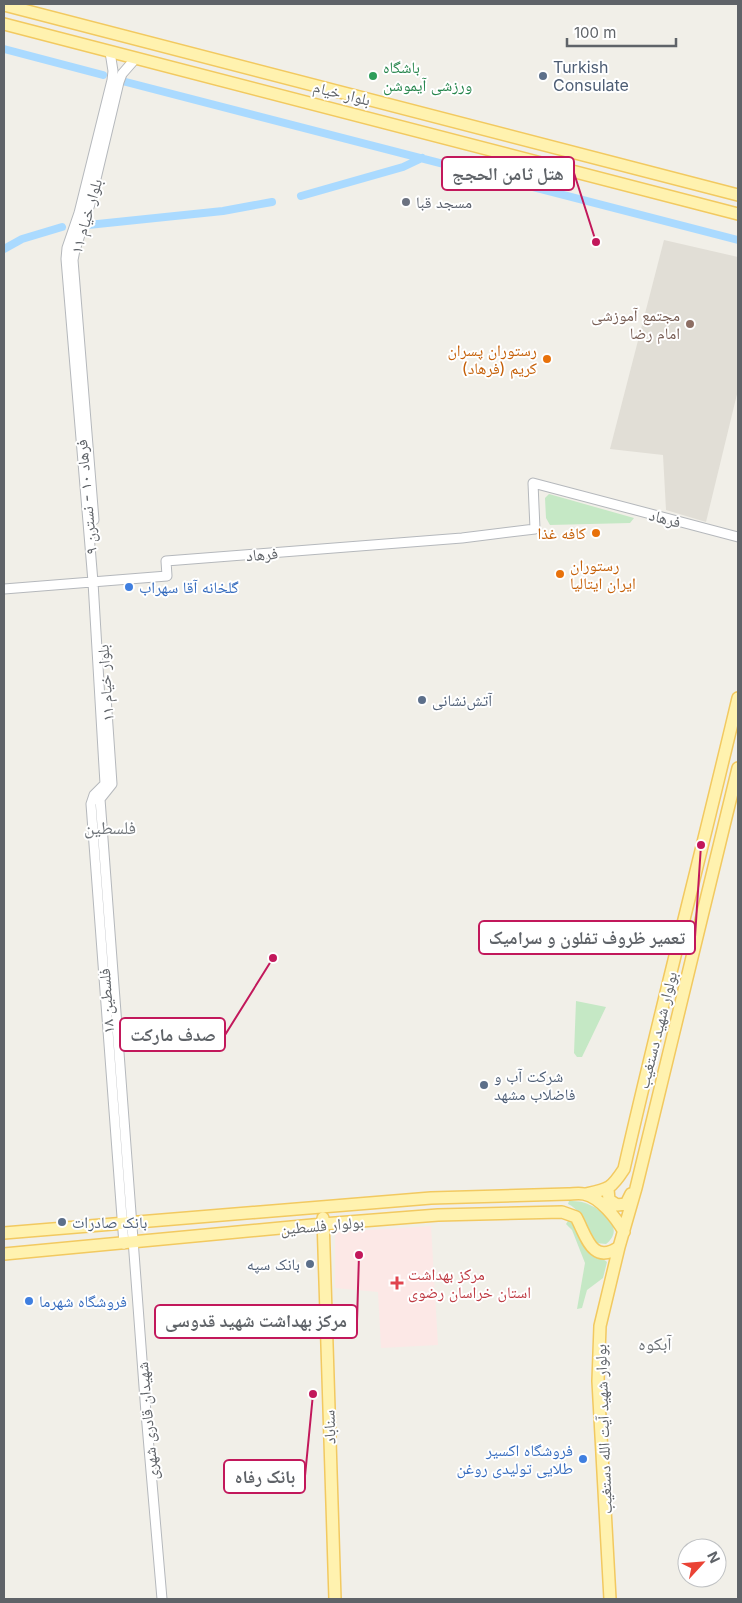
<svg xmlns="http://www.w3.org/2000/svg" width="742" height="1603" font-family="Inter,'Noto Naskh Arabic',sans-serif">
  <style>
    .education { fill: #e1ded6 }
    .medical { fill: #fce8e6 }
    .green { fill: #c5e8c5 }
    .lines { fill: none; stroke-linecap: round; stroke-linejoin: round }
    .canal { stroke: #aadaff; stroke-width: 8 }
    .minor-casing { stroke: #b5b8bc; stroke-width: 11 }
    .major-casing { stroke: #f2c960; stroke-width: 14 }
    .minor { stroke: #fff; stroke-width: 9 }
    .major { stroke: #fff2af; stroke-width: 11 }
    .leisure-dot { fill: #2e9e5b; stroke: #fff; stroke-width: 2 }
    .service-dot { fill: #5c6f8a; stroke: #fff; stroke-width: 2 }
    .worship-dot { fill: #6b7280; stroke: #fff; stroke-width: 2 }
    .education-dot { fill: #8d6e63; stroke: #fff; stroke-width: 2 }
    .food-dot { fill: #e8710a; stroke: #fff; stroke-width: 2 }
    .shop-dot { fill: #3f7fe0; stroke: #fff; stroke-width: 2 }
    .health-dot { fill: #e0444e; stroke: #fff; stroke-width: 2 }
    .labels { text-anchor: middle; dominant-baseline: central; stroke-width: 4; stroke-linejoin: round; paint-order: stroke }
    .leisure-label { font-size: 16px; fill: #27864d; stroke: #fff; text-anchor: start }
    .service-label { font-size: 16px; fill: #4e5e75; stroke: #fff; text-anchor: start }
    .street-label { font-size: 16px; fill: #5f6368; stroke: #fff }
    .worship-label { font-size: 16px; fill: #5b616d; stroke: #fff; text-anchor: start }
    .education-label { font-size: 16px; fill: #785e54; stroke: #fff; text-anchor: end }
    .food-label { font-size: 16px; fill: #c56008; stroke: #fff; text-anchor: end }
    .shop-label { font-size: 16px; fill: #366cbe; stroke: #fff; text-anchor: start }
    .health-label { font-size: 16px; fill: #be3a42; stroke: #fff; text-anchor: start }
    .neighbourhood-label { font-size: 18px; fill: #70757a; stroke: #fff }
    .leader { fill: none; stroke: #c2185b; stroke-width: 2 }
    .callout-dot { fill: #c2185b; stroke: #fff; stroke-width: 2 }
    .callout { fill: #fff; stroke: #c2185b; stroke-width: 2 }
    .callout-label { font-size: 18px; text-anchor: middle; font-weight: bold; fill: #5f6368 }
  </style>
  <rect width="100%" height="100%" fill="#f1efe8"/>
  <!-- education -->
  <path class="education" d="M664,240l74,17v133l-32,132 -40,-12 -3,-55 -53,-6z"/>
  <!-- medical -->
  <path class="medical" d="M431,1226l7,119 -57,3 -3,-56 -43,-4v-56z"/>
  <!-- green -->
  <path class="green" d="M549,494l85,24 -4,5 -80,2 -4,-7 -1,-20z
    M576,1001l30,6 -24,50h-5l-3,-4z
    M569,1201c4,0 9,0 13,1 16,4 46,25 24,42l-10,-1c-12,-13 -11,-31 -28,-39z
    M570,1218c10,8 12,24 20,34 6,6 12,5 17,10l-4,16 -16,12 -5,18 -5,1 8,-46 -13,-33 -6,-6z"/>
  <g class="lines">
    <!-- canal -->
    <path class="canal" d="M4,49l99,26
      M126,82l612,158
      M301,196l102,-29 19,-9
      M88,225l135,-14 49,-9
      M4,249l18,-10 40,-12"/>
    <!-- minor casing -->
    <g class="minor-casing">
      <path id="minor" d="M94,520l-21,-260 2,-10 15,-46 29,-122 3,-8 14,-16
        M4,589l163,-13 -1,-15 296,-23 73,-9 -2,-46 205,54
        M106,697l6,87
        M105,784l-12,-202 -27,-323 1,-11 12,-35 33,-133 1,-9 -3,-19
        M105,784l-11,11 -3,9 33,440
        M112,784l-12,15 46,614 16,186"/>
    </g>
    <!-- major casing -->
    <g class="major-casing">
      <path id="major" d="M4,5l734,190
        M4,24l734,190
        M608,1189l1,11 8,5 9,-1 5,-10
        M586,1194c23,-5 25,-5 38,-25 36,-158 77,-314 114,-471
        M323,1218l12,381
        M4,1233l427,-35 137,-4c5,0 11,-1 16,0 16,3 33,25 40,38
        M4,1254l319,-30 115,-9 124,-3 14,5c10,18 16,49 43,30
        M610,1599l-12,-218 2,-55 19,-79 17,-59 102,-420"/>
    </g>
    <!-- minor -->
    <use href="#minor" class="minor"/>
    <!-- major -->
    <use href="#major" class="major"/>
  </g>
  <!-- markers -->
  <circle class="leisure-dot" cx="373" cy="76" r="5"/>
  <g class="service-dot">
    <circle cx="543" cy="76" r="5"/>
    <circle cx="422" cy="700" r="5"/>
    <circle cx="484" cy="1085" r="5"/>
    <circle cx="62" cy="1222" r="5"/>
    <circle cx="310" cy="1264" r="5"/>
  </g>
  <circle class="worship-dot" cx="406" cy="202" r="5"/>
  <circle class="education-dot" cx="690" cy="324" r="5"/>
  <g class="food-dot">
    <circle cx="547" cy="359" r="5"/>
    <circle cx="596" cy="533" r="5"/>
    <circle cx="560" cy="574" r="5"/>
  </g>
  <g class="shop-dot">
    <circle cx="129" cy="587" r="5"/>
    <circle cx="29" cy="1301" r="5"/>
    <circle cx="583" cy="1459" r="5"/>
  </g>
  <path class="health-dot" d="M394.5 1275.5h5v5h5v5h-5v5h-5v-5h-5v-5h5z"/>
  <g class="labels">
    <!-- leisure labels -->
    <g class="leisure-label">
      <text x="383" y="67">باشگاه<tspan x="383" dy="18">ورزشی آیموشن</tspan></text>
    </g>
    <!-- service labels -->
    <g class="service-label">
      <text x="553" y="67">Turkish<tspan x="553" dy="18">Consulate</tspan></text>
      <text x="432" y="700">آتش‌نشانی</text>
      <text x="494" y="1076">شرکت آب و<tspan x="494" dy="18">فاضلاب مشهد</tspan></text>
      <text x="72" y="1222">بانک صادرات</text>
      <text x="300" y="1264" text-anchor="end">بانک سپه</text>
    </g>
    <!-- street labels -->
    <g class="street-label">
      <text transform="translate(342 93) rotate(14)">بلوار خیام</text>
      <text transform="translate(86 216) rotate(-74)">بلوار خیام ۱۱</text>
      <text transform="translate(86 497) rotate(-95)">فرهاد ۱۰ - نسترن ۹</text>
      <text transform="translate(665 518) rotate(15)">فرهاد</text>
      <text transform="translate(262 554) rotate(-5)">فرهاد</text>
      <text transform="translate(105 683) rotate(-94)">بلوار خیام ۱۱</text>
      <text transform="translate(106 1001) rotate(-94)">فلسطین ۱۸</text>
      <text transform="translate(657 1030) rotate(-76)">بولوار شهید دستغیب</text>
      <text transform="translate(322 1225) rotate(-5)">بولوار فلسطین</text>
      <text transform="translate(147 1421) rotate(-95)">شهیدان قادری شهری</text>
      <text transform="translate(329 1427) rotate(-92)">سناباد</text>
      <text transform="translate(603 1429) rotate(-92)">بولوار شهید آیت الله دستغیب</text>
    </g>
    <!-- worship labels -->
    <g class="worship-label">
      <text x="416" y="202">مسجد قبا</text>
    </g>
    <!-- education labels -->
    <g class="education-label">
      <text x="680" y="315">مجتمع آموزشی<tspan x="680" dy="18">امام رضا</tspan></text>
    </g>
    <!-- food labels -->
    <g class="food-label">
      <text x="537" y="350">رستوران پسران<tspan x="537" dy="18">کریم (فرهاد)</tspan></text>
      <text x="586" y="533">کافه غذا</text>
      <text x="570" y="565" text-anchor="start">رستوران<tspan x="570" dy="18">ایران ایتالیا</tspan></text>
    </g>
    <!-- shop labels -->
    <g class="shop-label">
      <text x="139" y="587">گلخانه آقا سهراب</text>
      <text x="39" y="1301">فروشگاه شهرما</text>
      <text x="573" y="1450" text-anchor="end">فروشگاه اکسیر<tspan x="573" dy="18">طلایی تولیدی روغن</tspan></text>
    </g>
    <!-- health labels -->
    <g class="health-label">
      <text x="408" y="1274">مرکز بهداشت<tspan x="408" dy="18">استان خراسان رضوی</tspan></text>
    </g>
    <!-- neighbourhood labels -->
    <g class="neighbourhood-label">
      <text x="110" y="827">فلسطین</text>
      <text x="655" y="1343">آبکوه</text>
    </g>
  </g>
  <!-- callouts -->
  <path class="leader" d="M596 242L574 173M701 845L695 937M273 958L225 1035M359 1255L357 1321M313 1394L305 1476"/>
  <g class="callout-dot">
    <circle cx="596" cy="242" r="5"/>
    <circle cx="701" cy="845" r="5"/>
    <circle cx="273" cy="958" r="5"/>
    <circle cx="359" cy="1255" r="5"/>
    <circle cx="313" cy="1394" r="5"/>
  </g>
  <g class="callout">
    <rect x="442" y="157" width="132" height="33" rx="5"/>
    <rect x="479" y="921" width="216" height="33" rx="5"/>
    <rect x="120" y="1018" width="105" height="33" rx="5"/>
    <rect x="155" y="1305" width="202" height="33" rx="5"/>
    <rect x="224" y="1460" width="81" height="33" rx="5"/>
  </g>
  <g class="callout-label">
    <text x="508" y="180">هتل ثامن الحجج</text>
    <text x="587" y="944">تعمیر ظروف تفلون و سرامیک</text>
    <text x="173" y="1041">صدف مارکت</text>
    <text x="256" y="1327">مرکز بهداشت شهید قدوسی</text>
    <text x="265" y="1483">بانک رفاه</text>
  </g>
  <!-- border -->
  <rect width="742" height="1603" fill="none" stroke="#5f6368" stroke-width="10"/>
  <!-- north arrow -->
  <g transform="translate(702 1563) rotate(64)"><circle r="24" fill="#ffffff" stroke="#bfc1c3"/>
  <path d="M0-4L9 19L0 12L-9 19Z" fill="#ea4335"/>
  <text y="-8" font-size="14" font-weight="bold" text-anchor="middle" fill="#5f6368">N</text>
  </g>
  <!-- scale -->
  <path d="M567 38v8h109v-8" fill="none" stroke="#5f6368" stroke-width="2.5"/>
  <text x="574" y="38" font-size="15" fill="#5f6368" stroke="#ffffff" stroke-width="4" paint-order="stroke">100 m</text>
</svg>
